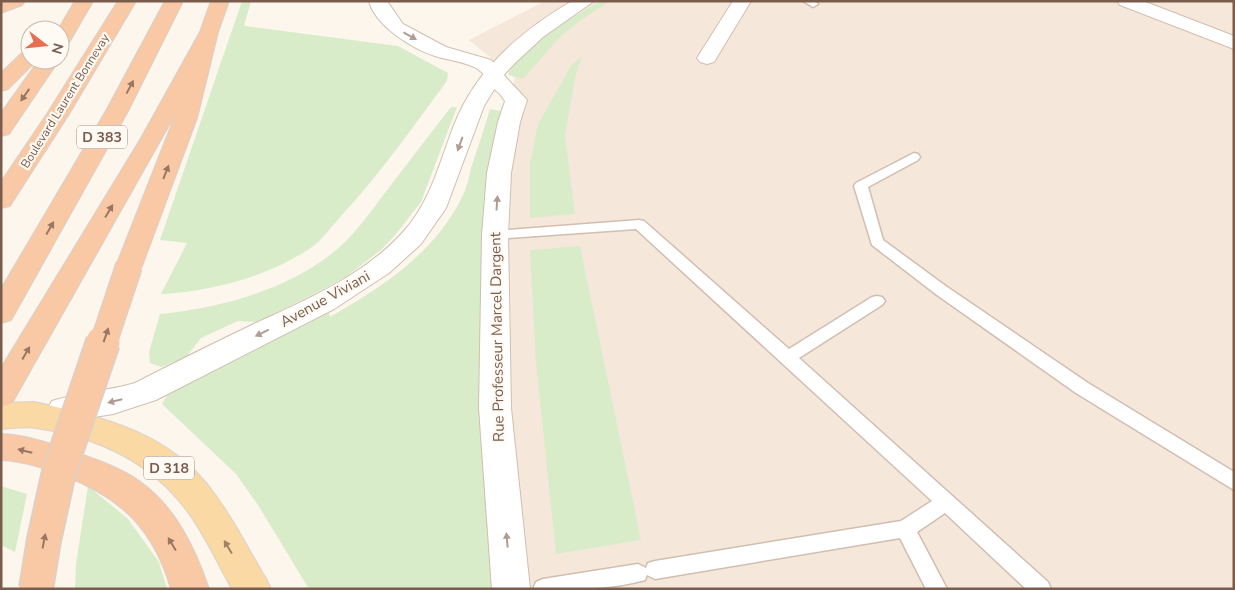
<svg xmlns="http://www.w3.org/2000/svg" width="1235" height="590" font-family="'Nunito Sans',sans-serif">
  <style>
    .residential { fill: #f5e8da }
    .green { fill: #d8ecc9 }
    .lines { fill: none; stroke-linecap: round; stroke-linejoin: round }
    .service-casing { stroke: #d1beb0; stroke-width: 3 }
    .minor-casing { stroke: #d1beb0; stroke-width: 2 }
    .tertiary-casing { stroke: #d1beb0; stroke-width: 2 }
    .primary-casing { stroke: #dad1cd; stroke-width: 2 }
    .trunk-casing { stroke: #dad1cd; stroke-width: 2 }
    .service { fill: #fff; fill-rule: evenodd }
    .minor { fill: #fff; fill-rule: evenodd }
    .tertiary { fill: #fff; fill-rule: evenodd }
    .primary { fill: #fbd9a5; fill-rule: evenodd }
    .trunk { fill: #f9c8a4; fill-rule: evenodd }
    .trunk-bridge-far1-casing { stroke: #dad1cd; stroke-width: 28; stroke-linecap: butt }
    .trunk-bridge-casing { stroke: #dad1cd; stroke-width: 36; stroke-linecap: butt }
    .trunk-bridge-far1 { stroke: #f9c8a4; stroke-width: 26 }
    .trunk-bridge { stroke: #f9c8a4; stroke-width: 33 }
    .oneway { fill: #af9d94 }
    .oneway2 { fill: #9a7763 }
    .oneway3 { fill: #a18267 }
    .labels { text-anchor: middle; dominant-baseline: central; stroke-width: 4.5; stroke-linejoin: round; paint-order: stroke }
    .far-street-label { font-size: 12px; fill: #7a5c4d; stroke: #fffaf3 }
    .shield { fill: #fffaf3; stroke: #a28b7f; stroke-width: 1 }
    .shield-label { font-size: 14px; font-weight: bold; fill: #7a5c4d }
    .street-label { font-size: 15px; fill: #7a5c4d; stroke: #fffaf3 }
  </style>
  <rect width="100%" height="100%" fill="#fdf6ec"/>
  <!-- residential -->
  <path class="residential" d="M545,1h689v588h-737l8,-477 10,-34 -46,-38z"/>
  <!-- green -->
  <path class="green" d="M242,1h9l-7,25 154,20 50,27 -1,8c-34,46 -67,93 -106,135 -9,10 -18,23 -29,31 -44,30 -99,44 -151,47l26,-51 -27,-3z
    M601,1h9l-32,21 -17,14 -38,43 -15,-4c17,-31 63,-57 93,-74z
    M582,56l-6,17 -11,63 10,78 -45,4v-54l8,-40 33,-58z
    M451,107h6l-36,95 -25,32 -15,16 -34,26 -25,14 -64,32 -20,-1 -37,17 -14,18 -25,11 -12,-4 -1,-11 11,-38c65,-7 137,-26 185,-72 16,-16 29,-35 43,-53 21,-28 42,-55 63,-82z
    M490,109l15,3 -8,477h-188l-51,-84 -22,-31 -74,-70 7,-12 160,-79 1,4c52,-30 105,-64 132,-120 5,-9 7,-20 9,-29 7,-20 13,-39 19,-59z
    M580,246l61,294 -85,14 -20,-191 -6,-113z
    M1,486l26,8 -12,58 -14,-7z
    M88,486l40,33 31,43 8,27h-92l1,-25z"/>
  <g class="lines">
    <!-- service casing -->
    <g class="service-casing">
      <path id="service" d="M803,1h12l3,3 -5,3z
        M914,153l4,1 2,3 -2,3 -50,27 15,53 64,47 141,96 146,89v18l-158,-97 -139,-98 -65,-50 -18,-59 2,-3z
        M639,220l5,1 145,128 83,-52 5,-1 5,1 3,4 -3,4 -83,53 249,224 3,7h-25l-81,-76 -28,19 30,57h-21l-26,-51 -245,41 -8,-4 -2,5c-35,10 -75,9 -112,9l3,-7 7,-3 95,-15 8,4 2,-5 7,-2 246,-40 31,-20 -296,-272 -141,10 -5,-1 -2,-3 2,-3 5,-1z"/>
    </g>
    <!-- minor casing -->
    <g class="minor-casing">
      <path id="minor" d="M369,1h18l16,23 43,23 45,13 26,30 -3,4c-23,6 -22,-17 -38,-26 -11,-6 -28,-8 -41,-12 -22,-7 -60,-30 -66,-55z
        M733,1h18l-37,61 -7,2 -7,-2 -3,-4z
        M1117,1h26l91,35v13l-114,-44z"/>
    </g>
    <!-- tertiary casing -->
    <g class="tertiary-casing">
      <path id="tertiary" d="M572,1h22l-51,36 -29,27 -13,14 -17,28 -38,102 -25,36 -32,29 -55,36 -178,91 -43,14 -50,8 -11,-3 -5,-9 5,-9c27,-9 56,-10 83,-18 39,-20 79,-40 119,-59 52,-24 111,-49 150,-93 27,-30 36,-70 50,-106 22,-56 67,-94 118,-124z
        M507,84l7,2 13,14 -7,22 -9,51 -3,62 3,173 19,181h-38l-13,-181 3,-173 5,-62 11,-51 7,-21 -8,-11 3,-4z"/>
    </g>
    <!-- primary casing -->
    <g class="primary-casing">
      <path id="primary" d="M34,402c68,15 136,30 179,90 20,26 35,57 52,85l6,12h-39c-14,-25 -27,-54 -44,-77 -37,-51 -91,-75 -152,-84 -11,-2 -24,0 -35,1v-26z"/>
    </g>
    <!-- trunk casing -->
    <g class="trunk-casing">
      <path id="trunk" d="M1,1h24l-3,4 -21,8z
        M75,1h18l-26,45 -7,2v-18h-2z
        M118,1h18l-67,113 -56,87 -3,5 -9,2v-26l46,-68z
        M165,1h18l-55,110 -113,202 -4,7 -10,3v-34l105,-178z
        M211,1h18l-11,31 -21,86 -55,148 -4,6 -9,3 -9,-3 -4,-6 61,-155 -165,292 -11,4v-39l139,-228 60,-108z
        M30,50v10h7l-29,29 -7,2v-18l22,-21z
        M39,60h20l-50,74 -8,2v-23z
        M1,434c25,1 48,9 71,17 23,8 47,16 67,30 36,25 56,67 70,108h-38c-17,-59 -49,-91 -106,-113 -21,-8 -41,-15 -64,-16z"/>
    </g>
    <!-- service -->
    <use href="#service" class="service"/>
    <!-- minor -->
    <use href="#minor" class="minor"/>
    <!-- tertiary -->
    <use href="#tertiary" class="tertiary"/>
    <!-- primary -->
    <use href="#primary" class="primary"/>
    <!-- trunk -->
    <use href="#trunk" class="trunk"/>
    <!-- trunk-bridge-far1 casing -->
    <g class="trunk-bridge-far1-casing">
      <path id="trunk-bridge-far1" d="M103,344l26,-78"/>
    </g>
    <!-- trunk-bridge casing -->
    <g class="trunk-bridge-casing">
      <path id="trunk-bridge" d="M36,589l8,-49 15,-68 44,-130"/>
    </g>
    <!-- trunk-bridge-far1 -->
    <use href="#trunk-bridge-far1" class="trunk-bridge-far1"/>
    <!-- trunk-bridge -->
    <use href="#trunk-bridge" class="trunk-bridge"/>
  </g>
  <!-- one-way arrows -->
  <defs><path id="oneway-solid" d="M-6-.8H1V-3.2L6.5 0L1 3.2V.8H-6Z" transform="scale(1.25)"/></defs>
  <g class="oneway">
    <use href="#oneway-solid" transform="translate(410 36) rotate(29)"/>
    <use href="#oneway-solid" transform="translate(460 144) rotate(110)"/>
    <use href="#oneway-solid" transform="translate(497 203) rotate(-86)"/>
    <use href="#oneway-solid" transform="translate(262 333) rotate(154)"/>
    <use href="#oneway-solid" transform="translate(115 401) rotate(166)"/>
    <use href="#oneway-solid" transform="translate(507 540) rotate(-95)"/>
  </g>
  <g class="oneway2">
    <use href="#oneway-solid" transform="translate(130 87) rotate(-62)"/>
    <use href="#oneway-solid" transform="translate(25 95) rotate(125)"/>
    <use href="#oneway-solid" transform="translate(166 172) rotate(-69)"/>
    <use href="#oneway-solid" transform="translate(109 211) rotate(-59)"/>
    <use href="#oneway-solid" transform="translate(50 228) rotate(-60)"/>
    <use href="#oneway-solid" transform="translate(106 335) rotate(-71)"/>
    <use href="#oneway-solid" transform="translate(26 353) rotate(-60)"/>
    <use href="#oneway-solid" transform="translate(25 451) rotate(-166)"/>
    <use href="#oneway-solid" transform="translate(44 541) rotate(-79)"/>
    <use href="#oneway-solid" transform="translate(172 544) rotate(-121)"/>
  </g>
  <use class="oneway3" href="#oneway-solid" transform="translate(228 547) rotate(-121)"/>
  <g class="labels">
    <!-- far-street labels -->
    <g class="far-street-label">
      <text transform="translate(65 101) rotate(-58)">Boulevard Laurent Bonnevay</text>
    </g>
    <!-- shield labels -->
    <g class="shield">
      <rect x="77" y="125.5" width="50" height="23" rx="4"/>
      <rect x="144" y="456.5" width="50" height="23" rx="4"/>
    </g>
    <g class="shield-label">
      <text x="102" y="137">D 383</text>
      <text x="169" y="468">D 318</text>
    </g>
    <!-- street labels -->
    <g class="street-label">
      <text transform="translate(325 299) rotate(-29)">Avenue Viviani</text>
      <text transform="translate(497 337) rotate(-91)">Rue Professeur Marcel Dargent</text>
    </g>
  </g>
  <!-- border -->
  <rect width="1235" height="590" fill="none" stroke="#7a5c4d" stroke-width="5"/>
  <!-- north arrow -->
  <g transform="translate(45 45) rotate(106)"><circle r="24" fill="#fffaf3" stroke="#cabbb1"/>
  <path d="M0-4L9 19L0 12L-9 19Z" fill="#e76f51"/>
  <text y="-8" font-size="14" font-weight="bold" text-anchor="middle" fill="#7a5c4d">N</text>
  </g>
</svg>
